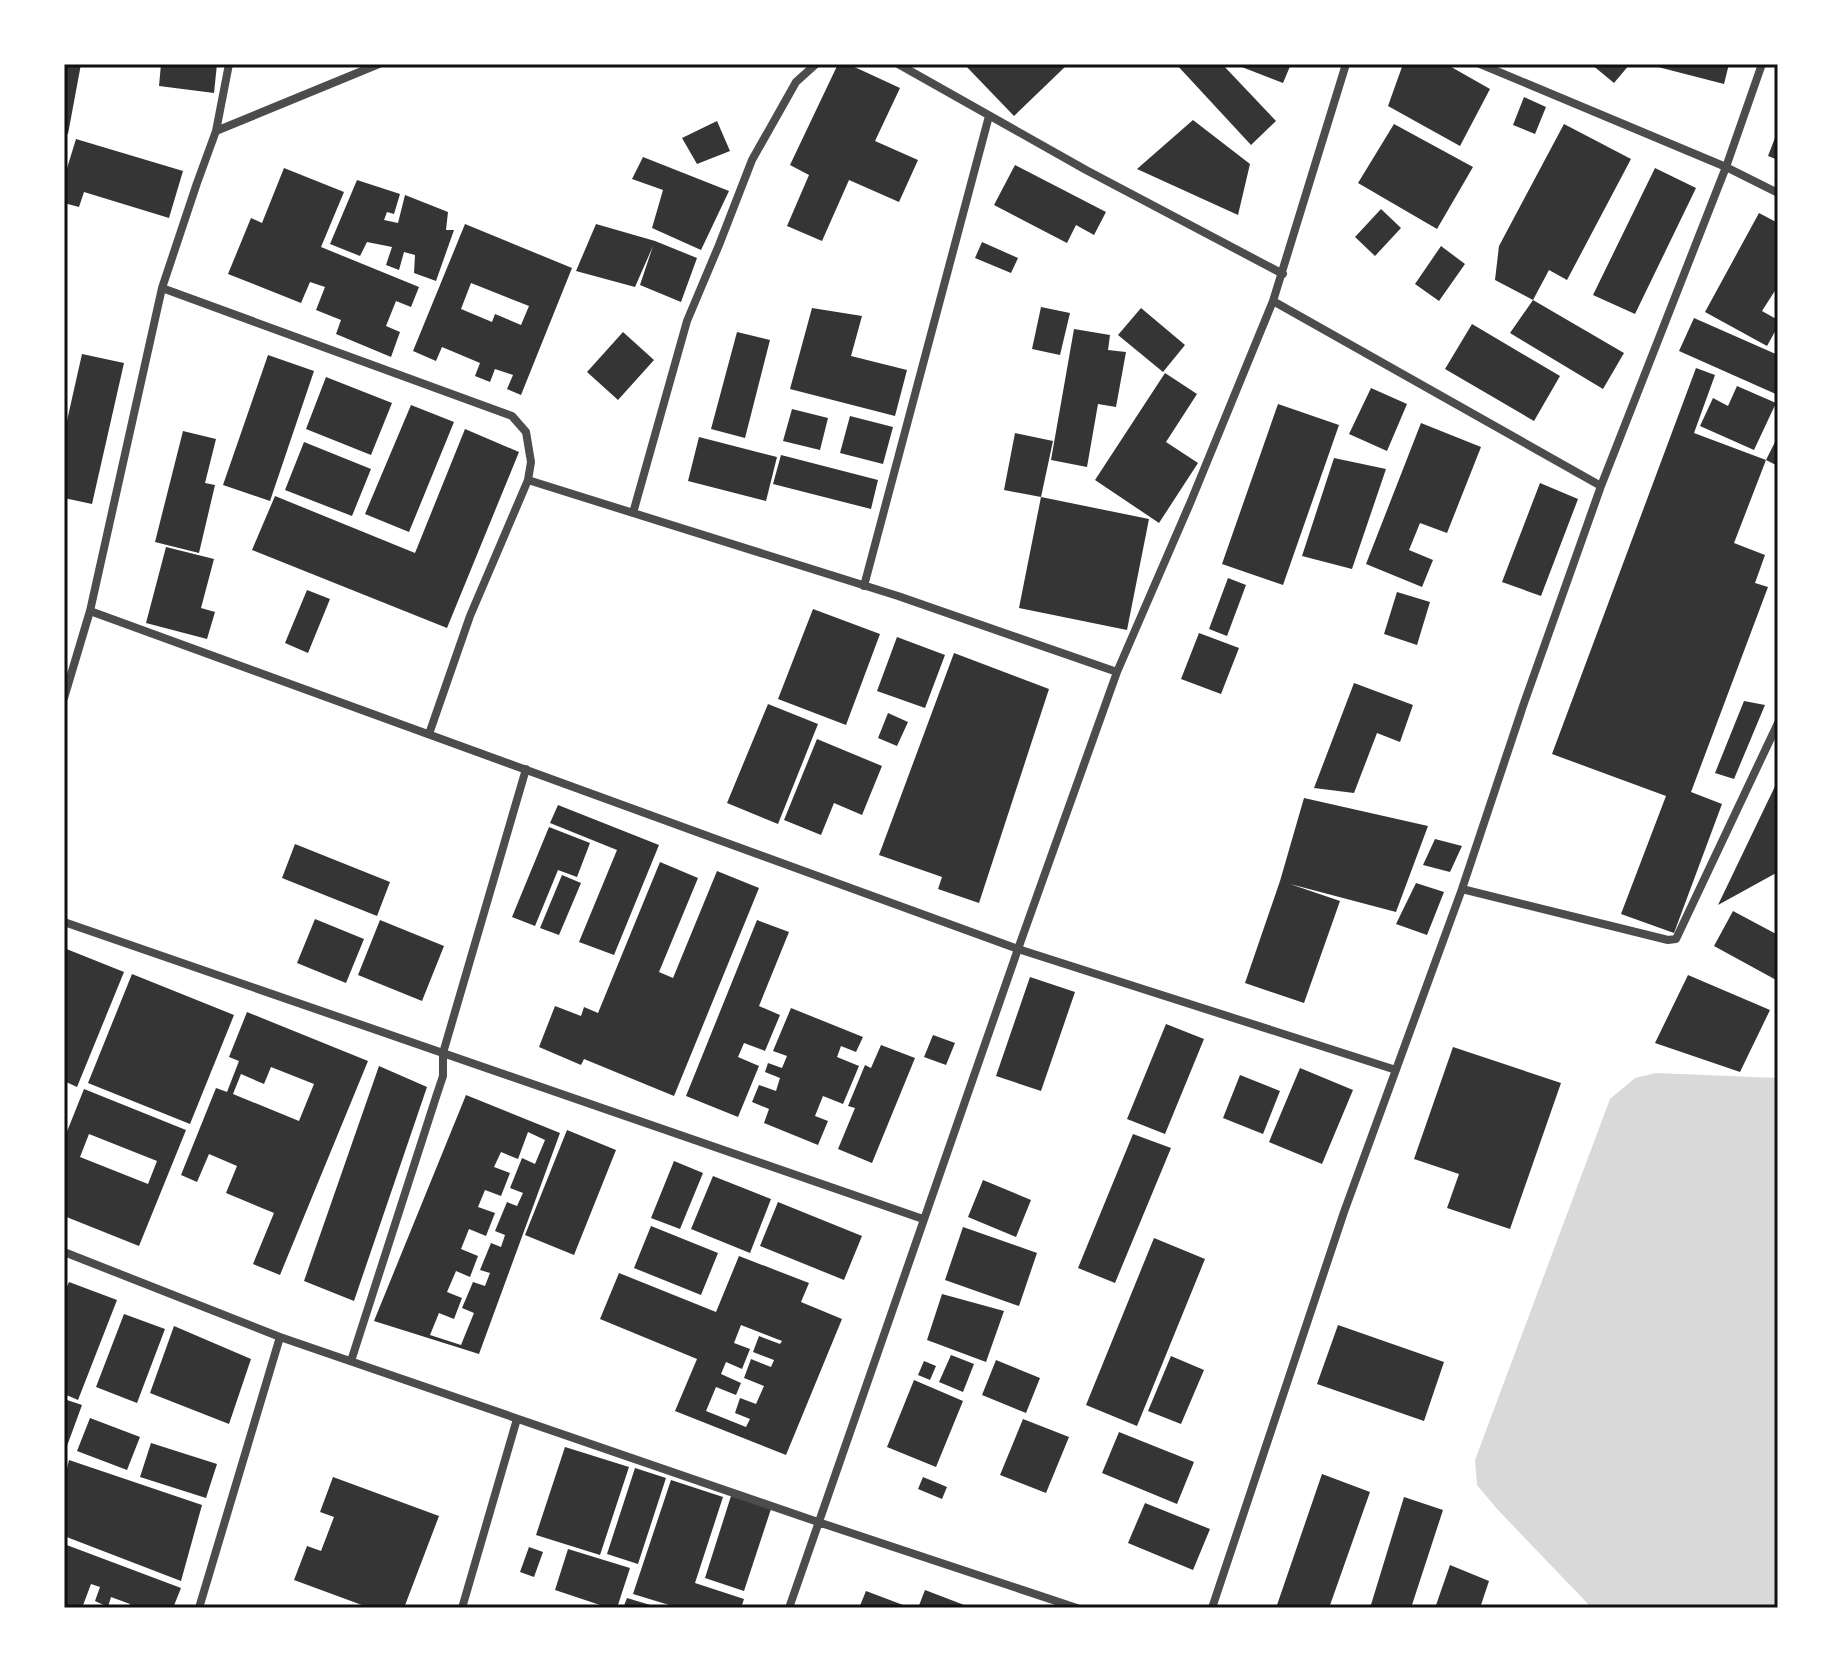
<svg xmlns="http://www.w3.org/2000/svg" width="1842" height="1672" font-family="Jost,sans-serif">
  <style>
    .water { fill: #d9d9d9 }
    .building { fill: #353535; fill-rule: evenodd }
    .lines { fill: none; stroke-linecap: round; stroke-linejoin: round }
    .minor { stroke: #4c4c4c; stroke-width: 8 }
    .neatline { fill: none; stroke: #111; stroke-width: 3 }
  </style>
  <rect width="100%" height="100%" fill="#fff"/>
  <!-- water -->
  <path class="water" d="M1656,1073l122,5v530h-186l-95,-99 -20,-24 -2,-25 135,-361 25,-21z"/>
  <!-- building -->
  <path class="building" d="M64,64h17l-13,70 -4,-1z
    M161,64h56l-3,29 -55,-7z
    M838,64h10l52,24 -25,53 43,19 -19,42 -50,-22 -27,61 -35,-15 22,-51 -19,-10z
    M964,64h104l-54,52z
    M1176,64h46l54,57 -25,24z
    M1234,64h57l-8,19z
    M1403,64h43l44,25 -30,57 -72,-40z
    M1591,64h39l-16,19z
    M1659,64h70l-5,20 -66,-17z
    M1524,97l22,10 -11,27 -22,-9z
    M1193,120l57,44 -12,51 -101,-46z
    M717,121l13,30 -33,13 -15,-26z
    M1394,124l79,43 -36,62 -79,-46z
    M1564,124l67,35 -64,121 -18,-10 -16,30 -38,-20 4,-34z
    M1778,130v30l-10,-4z
    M76,139l107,32 -14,47 -85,-26 -5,15 -15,-4v-25z
    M643,157l86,34 -28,59 -49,-22 11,-38 -31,-11z
    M1015,165l91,47 -12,23 -18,-10 -9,18 -73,-38z
    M284,168l60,24 -23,55 98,40 -8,20 -15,-6 -10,25 14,6 -9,25 -55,-23 5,-14 -25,-10 9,-23 -15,-5 -9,21 -73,-29 23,-56 11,5z
    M1655,168l41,20 -61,126 -42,-19z
    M357,180l43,14 -6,20 -7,-2 -3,8 14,3 7,-28 43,17 -2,18h8l-18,51 -22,-8 1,-18 -11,-3 -5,18 -13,-5 6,-18 -25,-5 -7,14 -30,-12z
    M1381,209l20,19 -26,28 -20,-19z
    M1759,213l19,10v63l-16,25 16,9v6l-11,20 -62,-34z
    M465,224l107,44 -51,127 -14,-6 6,-14 -18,-6 -5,13 -15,-6 5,-13 -38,-16 -6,14 -23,-10zM471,283l58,23 -8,19 -26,-11 -3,8 -31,-13z
    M596,224l59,17 42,17 -16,44 -41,-17 13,-39 -18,41 -59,-16z
    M982,242l36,16 -7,15 -36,-15z
    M1441,246l24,18 -26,37 -24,-17z
    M1533,300l91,53 -21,36 -93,-56z
    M1041,307l29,6 -10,42 -28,-6z
    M812,308l50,8 -11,40 56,14 -12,46 -105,-27z
    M1141,308l44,37 -22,27 -45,-37z
    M1694,318l84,37v40l-99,-44z
    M1472,324l88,52 -26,45 -89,-52z
    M1074,329l36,6 -2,15 18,2 -10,55 -18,-3 -11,63 -36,-7z
    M623,332l31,28 -36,40 -31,-28z
    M737,332l33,8 -25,98 -34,-9z
    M82,354l42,9 -32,141 -28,-6v-64z
    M268,355l46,16 -44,130 -47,-16z
    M1696,368l19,7 -21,58 72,27 -32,83 31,12 -10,28 13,4 -77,205 31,12 -48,129 -53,-19 45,-118 -114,-42z
    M1165,373l32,21 -31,48 32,21 -39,60 -64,-43z
    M326,377l66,26 -21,52 -65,-26z
    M1737,386l39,17 -22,47 -54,-24 13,-28 15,8z
    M1371,388l36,16 -20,47 -38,-17z
    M1278,404l61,21 -56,160 -61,-21z
    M411,405l43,17 -45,110 -44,-18z
    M792,409l36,9 -8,32 -37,-9z
    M850,416l43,11 -10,37 -43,-11z
    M1421,423l60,24 -34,86 -27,-10 -11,27 24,10 -11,27 -56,-23z
    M465,429l54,23 -72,176 -195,-78 23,-54 140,57z
    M183,431l33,8 -11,44 10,2 -16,68 -44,-11z
    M1015,433l38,8 -12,56 108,22 -22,111 -108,-22 22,-111 -37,-7z
    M1778,436v30l-12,-6z
    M699,437l78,20 -11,44 -78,-20z
    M304,442l67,27 -19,47 -67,-26z
    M781,455l97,25 -7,29 -98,-25z
    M1334,458l52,11 -34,100 -50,-13z
    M1540,483l38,16 -37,97 -39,-14z
    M166,547l48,12 -13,49 14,4 -8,27 -61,-16z
    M1228,578l18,7 -19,51 -18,-7z
    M307,590l23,9 -22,54 -23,-10z
    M1397,592l33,10 -13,43 -33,-11z
    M813,609l67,25 -34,91 -68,-26z
    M1199,633l40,15 -18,46 -40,-15z
    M897,637l48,18 -20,53 -48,-17z
    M954,653l95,36 -70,214 -41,-14 4,-12 -63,-22z
    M1354,683l59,22 -13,37 -23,-9 -23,60 -40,-5z
    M1744,701l21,4 -31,74 -19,-6z
    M768,704l50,20 -40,100 -51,-21z
    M888,713l20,9 -11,24 -19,-8z
    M817,739l65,27 -20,49 -28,-12 -13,32 -37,-15z
    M1778,780v92l-60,33z
    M1304,798l124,28 -32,86 -106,-28 50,17 -36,102 -59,-20 35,-102z
    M558,805l101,40 -45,110 -35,-13 38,-92 -67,-27z
    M549,827l41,16 -13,34 -19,-7 -23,56 -23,-9z
    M1435,839l27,7 -12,26 -27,-7z
    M295,844l95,38 -13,34 -95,-38z
    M660,862l38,16 -39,94 14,6 44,-107 42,17 -85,208 -90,-37 -3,6 -42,-18 16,-41 26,10 3,-9 14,6z
    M562,875l19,8 -22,52 -19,-7z
    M1416,883l28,9 -17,43 -31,-11z
    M1733,911l45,24v46l-64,-35z
    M315,919l49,20 -18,44 -49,-20z
    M380,920l64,26 -22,55 -64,-26z
    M757,920l32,12 -30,74 21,9 -15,36 -21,-8 -6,14 21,9 -21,51 -52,-21z
    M64,948l60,24 -47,115 -13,-6z
    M132,974l102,41 -44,109 -102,-41z
    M1688,975l82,35 -30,62 -85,-29z
    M1030,977l45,15 -34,99 -45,-15z
    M791,1008l72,29 -7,15 -15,-6 -4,11 22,9 -16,38 -20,-8 -8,20 13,5 -10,24 -54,-22 5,-14 -17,-7 7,-17 17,6 4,-13 -15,-6 3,-9 14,5 5,-12 -14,-5z
    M247,1012l121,49 -88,214 -27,-11 21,-51 -48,-20 11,-27 -28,-12 -12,28 -16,-7 35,-87 11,4 12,-31 -10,-4zM271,1067l43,17 -15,37 -66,-27 8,-20 23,10z
    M1166,1024l38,15 -39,95 -38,-15z
    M933,1035l22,8 -9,22 -22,-8z
    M881,1045l34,13 -43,105 -34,-14 17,-41 -7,-2 17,-41 6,3z
    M1453,1047l108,36 -51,146 -63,-21 12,-34 -45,-15z
    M379,1066l48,21 -73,214 -50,-20z
    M1300,1068l53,22 -31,74 -53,-22z
    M1240,1075l40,16 -17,43 -40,-16z
    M84,1089l102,41 -47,116 -75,-30v-77zM89,1134l68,27 -9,23 -68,-27z
    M466,1095l94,38 -81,221 -105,-33zM528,1132l17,8 -10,24 -13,-6 -12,30 13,5 -6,13 -10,-4 -12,29 10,4 -4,12 -10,-4 -11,27 10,3 -5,13 -12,-4 -11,26 12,5 -13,32 -31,-10 9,-22 15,6 8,-21 -15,-6 9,-21 14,6 8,-21 -17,-7 8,-20 17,7 9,-23 -17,-6 7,-17 16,6 9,-23 -16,-6 7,-15 17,7z
    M567,1130l49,20 -42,105 -49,-20z
    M1133,1134l38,14 -56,135 -37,-15z
    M674,1161l29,12 -23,56 -29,-11z
    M713,1176l58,23 -21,54 -59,-24z
    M983,1180l48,20 -15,37 -48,-20z
    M778,1202l84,34 -18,44 -84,-34z
    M651,1226l67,27 -17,42 -67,-27z
    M963,1227l74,26 -18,53 -74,-26z
    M1154,1238l51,21 -68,167 -51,-21z
    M739,1256l70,27 -8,19 41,17 -56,136 -111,-44 22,-52 -97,-40 19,-46 97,39zM741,1325l41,16 -2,3 -21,-8 -6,16 21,8 -3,7 -20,-8 -7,19 20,8 -8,18 -16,-6 -5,15 15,6 -4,8 -40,-16 10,-24 20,8 5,-12 -20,-9 5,-12 16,7 8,-20 -16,-6z
    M69,1282l48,18 -39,100 -14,-6v-100z
    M942,1294l62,17 -18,51 -59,-22z
    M124,1314l41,15 -28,74 -41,-16z
    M1338,1325l106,37 -20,59 -107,-37z
    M174,1326l77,33 -22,65 -79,-31z
    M951,1355l23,9 -11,28 -24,-10z
    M1171,1356l33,14 -23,54 -33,-13z
    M996,1360l44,18 -14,35 -44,-18z
    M924,1361l12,5 -6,14 -12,-5z
    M914,1380l49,21 -27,66 -49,-20z
    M64,1399l18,6 -15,41 -3,-1z
    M90,1418l50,19 -13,33 -50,-19z
    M1023,1419l46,18 -23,56 -46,-18z
    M1119,1432l75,30 -17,42 -75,-31z
    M151,1443l66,21 -11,34 -66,-21z
    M565,1447l64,20 -29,88 -64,-20z
    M69,1460l133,45 -21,76 -117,-45v-55z
    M635,1468l31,10 -28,86 -31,-10z
    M1322,1474l48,18 -41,116h-53z
    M333,1477l106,39 -35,92h-34l-76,-28 13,-34 14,5 13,-34 -14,-5z
    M923,1477l24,10 -5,12 -24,-10z
    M671,1480l52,17 -28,86 49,16 -3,9h-62l-46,-14z
    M731,1496l40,13 -27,82 -39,-13z
    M1404,1497l39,13 -32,98h-41z
    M1145,1503l65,26 -17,41 -65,-27z
    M64,1544l117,44 -8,20h-44l1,-4 -19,-7 -3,10 -13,-6 5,-14 -9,-3 -9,24h-18z
    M529,1547l14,5 -9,25 -14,-5z
    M568,1549l62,19 -13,40h-8l-54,-18z
    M1450,1565l39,16 -9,27h-45z
    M925,1590l47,18h-54z
    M866,1591l45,17h-52z
    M627,1598l30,9v1h-34z"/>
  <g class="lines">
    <!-- minor -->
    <path class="minor" d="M898,64l188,106 197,104
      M1480,64l246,103 52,26
      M1762,64l-36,103 -125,319 -78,220 -61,183 206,51 8,-1 102,-216
      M216,131l13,-67
      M162,288l350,128 14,16 5,30 -3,18 370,116 219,76
      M1273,301l328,185
      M633,513l54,-192 32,-76 33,-85 44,-78 20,-18
      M864,586l125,-470
      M90,611l928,338 378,121
      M64,698l26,-87 72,-323 35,-105 19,-52 163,-67
      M429,734l41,-118 58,-136
      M64,922l859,297
      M64,1252l216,85 538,185 259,86
      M351,1361l85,-264 7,-21v-23l83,-284
      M199,1608l81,-271
      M462,1608l55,-189
      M789,1608l229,-659 99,-277 74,-171 82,-200 73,-237
      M1212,1608l132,-396 118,-323"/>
  </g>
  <!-- border -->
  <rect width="1842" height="1672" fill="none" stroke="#ffffff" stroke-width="132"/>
  <rect x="66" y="66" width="1710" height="1540" class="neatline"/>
</svg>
